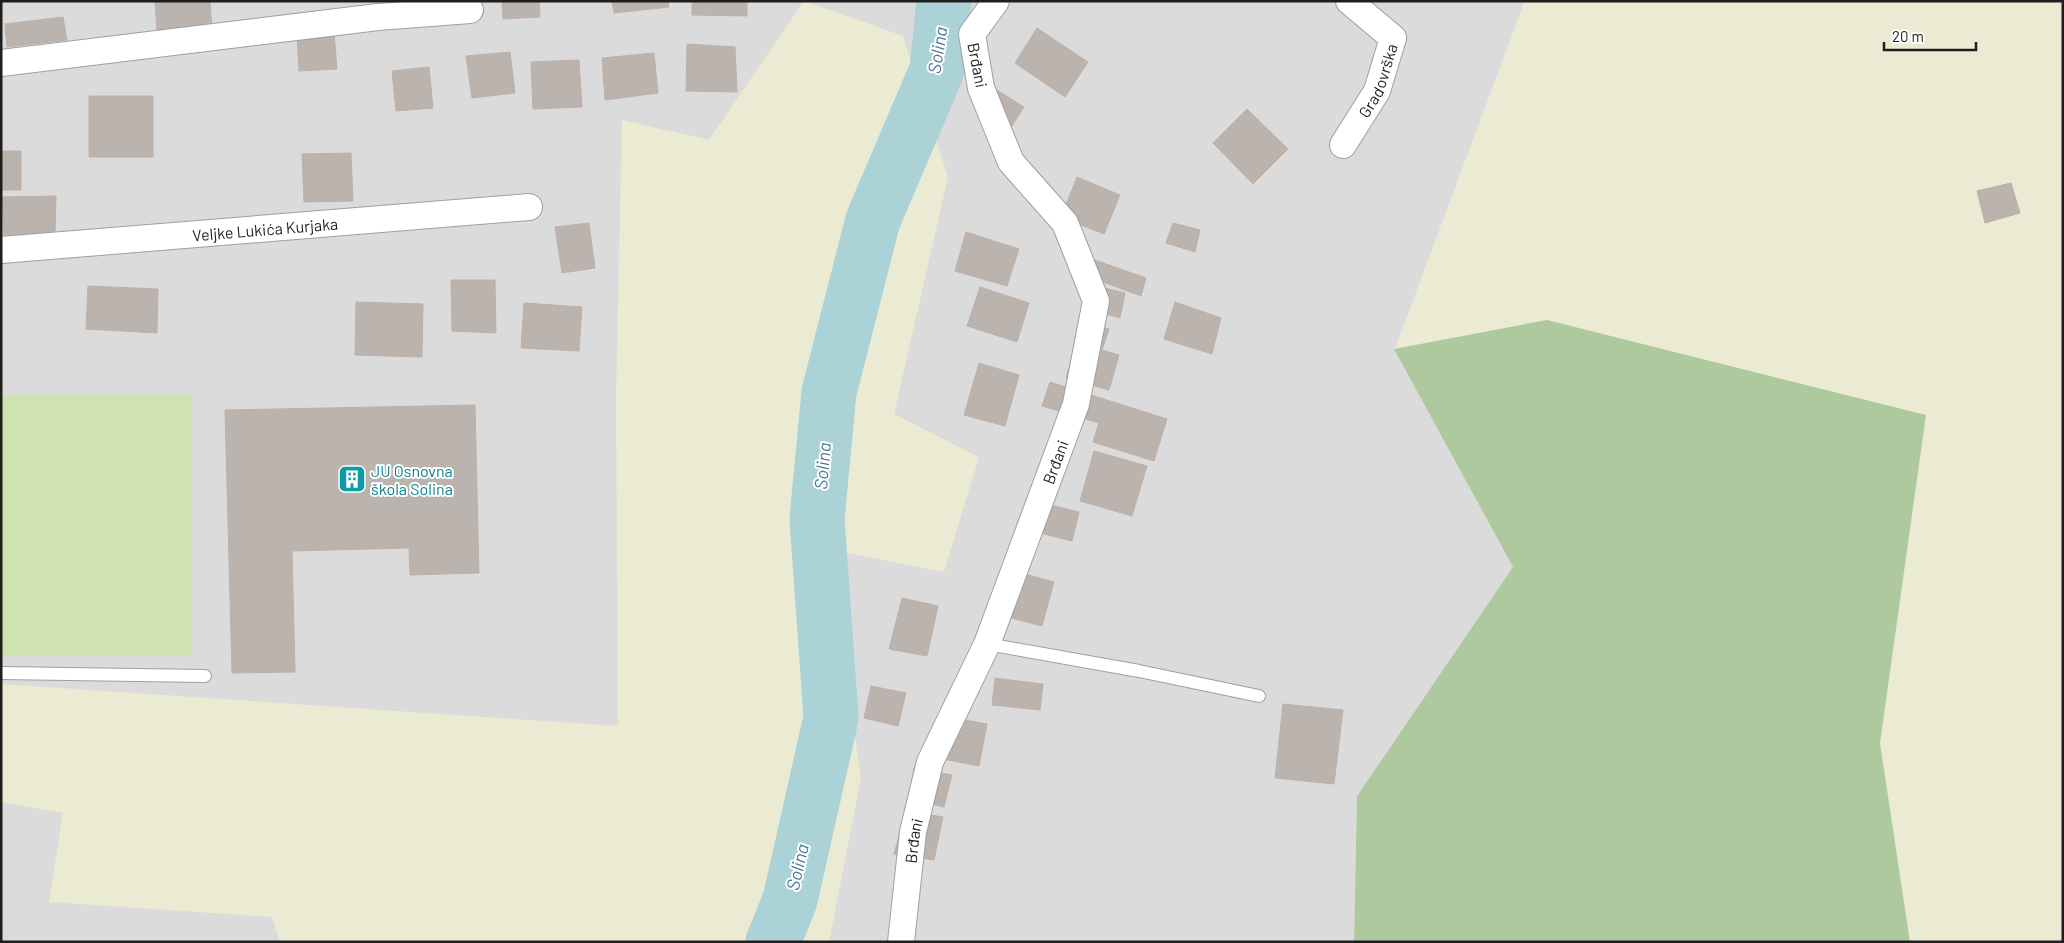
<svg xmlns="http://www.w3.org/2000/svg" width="2064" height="943" font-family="Barlow,sans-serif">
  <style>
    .residential { fill: #dcdbdb }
    .farmland { fill: #ebead2 }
    .grass { fill: #cee3b0 }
    .forest { fill: #afc99e }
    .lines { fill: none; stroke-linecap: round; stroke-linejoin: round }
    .river { stroke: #aad2d7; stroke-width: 55 }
    .building { fill: #bbb3ae; stroke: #beb0a9 }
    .service-casing { stroke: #9f9f9f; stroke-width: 14 }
    .minor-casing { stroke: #9f9f9f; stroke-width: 28 }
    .service { stroke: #fff; stroke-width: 12 }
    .minor { stroke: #fff; stroke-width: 26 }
    .labels { text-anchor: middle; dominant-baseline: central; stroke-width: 4; stroke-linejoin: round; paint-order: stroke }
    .street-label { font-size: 16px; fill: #1e1e1e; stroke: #fff }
    .culture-label { font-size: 16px; fill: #0d838f; stroke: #fff; text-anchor: start }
    .water-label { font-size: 18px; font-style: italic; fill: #4d7895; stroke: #fff }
  </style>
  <rect width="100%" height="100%" fill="#eeeae5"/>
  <!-- residential -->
  <path class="residential" d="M1,1h1524l-130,348 118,218 -156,229 -3,146h-1353z"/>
  <!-- farmland -->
  <path class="farmland" d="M804,1l99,35 45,141 -54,237 85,43 -35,115 -117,-23 34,229 -32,164h-549l-8,-25 -223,-15 14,-89 -62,-11v-118l617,42 -2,-328 6,-278 87,20z
    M1525,1h538v941h-153l-30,-199 46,-328 -379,-95 -152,29z"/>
  <!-- grass -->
  <path class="grass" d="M1,395h190v260h-190z"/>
  <!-- forest -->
  <path class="forest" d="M1547,320l379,95 -46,328 30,199h-556l3,-146 156,-229 -119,-218z"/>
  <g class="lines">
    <!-- river -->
    <path class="river" d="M773,942l17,-42 41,-182 -14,-199 12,-127 44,-172 64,-150 7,-69"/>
  </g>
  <!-- building -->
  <path class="building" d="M155,1h55l2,28 -55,1z
    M502,1h37l1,16 -37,2z
    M612,1h56l1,6 -55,6z
    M692,1h55v15l-55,-1z
    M63,17l4,23 -60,7 -2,-23z
    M1037,28l51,34 -23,35 -50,-34z
    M334,32l3,37 -38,2 -2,-37z
    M687,44l48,3 2,45 -51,-1z
    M510,52l5,41 -43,5 -6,-42z
    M654,53l4,40 -53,7 -3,-42z
    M579,60l3,47 -49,2 -2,-47z
    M429,67l4,41 -37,3 -4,-40z
    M992,87l32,20 -14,22z
    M89,96h64v61h-64z
    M1247,109l41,40 -35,35 -40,-41z
    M1,151h20v39h-20z
    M351,153l2,48 -49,1 -2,-48z
    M1077,177l43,18 -16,39 -43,-17z
    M2011,183l9,30 -35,10 -8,-32z
    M56,196l-1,38 -51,1 -2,-38z
    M589,223l6,45 -33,5 -7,-46z
    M1173,223l27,7 -5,22 -29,-9z
    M966,232l53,17 -12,37 -52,-15z
    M1075,253l71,25 -5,18 -73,-27z
    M451,280h44l1,53 -44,-2z
    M1093,285l32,8 -5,25 -31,-9z
    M88,286l70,3 -1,44 -71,-4z
    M980,287l49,16 -12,39 -50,-16z
    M356,302l67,2 -1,53 -67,-2z
    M1175,302l46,16 -9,36 -48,-15z
    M524,303l58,4 -3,44 -58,-3z
    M1083,321l26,8 -7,21 17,5 -10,35 -43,-12z
    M979,363l40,12 -14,51 -41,-11z
    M1050,382l117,37 -13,42 -61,-19 6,-19 -57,-17z
    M475,405l4,168 -69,2 -1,-27 -117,3 3,121 -63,1 -7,-263z
    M1094,451l53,15 -15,50 -52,-15z
    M1047,504l32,8 -7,29 -32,-8z
    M1007,569l47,13 -12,44 -47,-12z
    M902,598l36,8 -11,50 -38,-7z
    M995,678l48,6 -3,26 -48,-5z
    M871,686l35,7 -8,33 -34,-8z
    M1283,704l60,6 -9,74 -59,-6z
    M939,715l48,9 -8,42 -46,-9z
    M914,768l38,7 -8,32 -35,-8z
    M906,811l37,6 -9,43 -40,-6z"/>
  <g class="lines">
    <!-- service casing -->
    <g class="service-casing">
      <path id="service" d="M987,644l152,27 120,25
        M1,673l204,3"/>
    </g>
    <!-- minor casing -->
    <g class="minor-casing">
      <g id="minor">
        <path d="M1,63l377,-46 92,-7"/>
        <path id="s1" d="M1343,145l34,-54 16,-53 -44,-37"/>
        <path id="s2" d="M1,250l528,-43"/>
        <path id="s3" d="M901,942l12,-110 17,-70 57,-118 89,-240 20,-103 -31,-78 -54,-61 -30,-74 -9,-54 24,-33"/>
      </g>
    </g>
    <!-- service -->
    <use href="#service" class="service"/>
    <!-- minor -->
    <use href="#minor" class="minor"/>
  </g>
  <!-- icons -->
  <defs>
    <g id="building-square" transform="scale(1.4375)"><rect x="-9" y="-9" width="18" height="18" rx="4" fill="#0f9aa8" stroke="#fff"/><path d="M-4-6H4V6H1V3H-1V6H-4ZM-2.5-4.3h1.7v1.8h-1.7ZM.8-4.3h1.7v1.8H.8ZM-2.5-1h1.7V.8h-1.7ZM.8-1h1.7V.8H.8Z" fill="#fff"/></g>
  </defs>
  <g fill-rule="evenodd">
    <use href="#building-square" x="352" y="479"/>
  </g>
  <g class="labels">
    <!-- street labels -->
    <g class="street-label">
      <text transform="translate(978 65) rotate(79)">Brđani</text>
      <text stroke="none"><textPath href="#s1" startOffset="74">Gradovrška</textPath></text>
      <text stroke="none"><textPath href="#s2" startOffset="265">Veljke Lukića Kurjaka</textPath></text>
      <text stroke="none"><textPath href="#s3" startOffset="508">Brđani</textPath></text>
      <text stroke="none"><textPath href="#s3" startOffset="102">Brđani</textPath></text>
    </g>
    <!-- culture labels -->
    <g class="culture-label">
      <text x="371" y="470">JU Osnovna<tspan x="371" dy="18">škola Solina</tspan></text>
    </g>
    <!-- water labels -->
    <g class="water-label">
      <text transform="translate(937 50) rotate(-81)">Solina</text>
      <text transform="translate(822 466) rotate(-85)">Solina</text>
      <text transform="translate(797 867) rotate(-77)">Solina</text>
    </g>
  </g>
  <!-- border -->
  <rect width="2064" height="943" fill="none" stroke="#1e1e1e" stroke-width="5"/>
  <!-- scale -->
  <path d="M1884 42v8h92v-8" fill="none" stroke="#1e1e1e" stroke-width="2.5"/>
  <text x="1892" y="42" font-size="15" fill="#1e1e1e" stroke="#ffffff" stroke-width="4" paint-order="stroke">20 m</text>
</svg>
